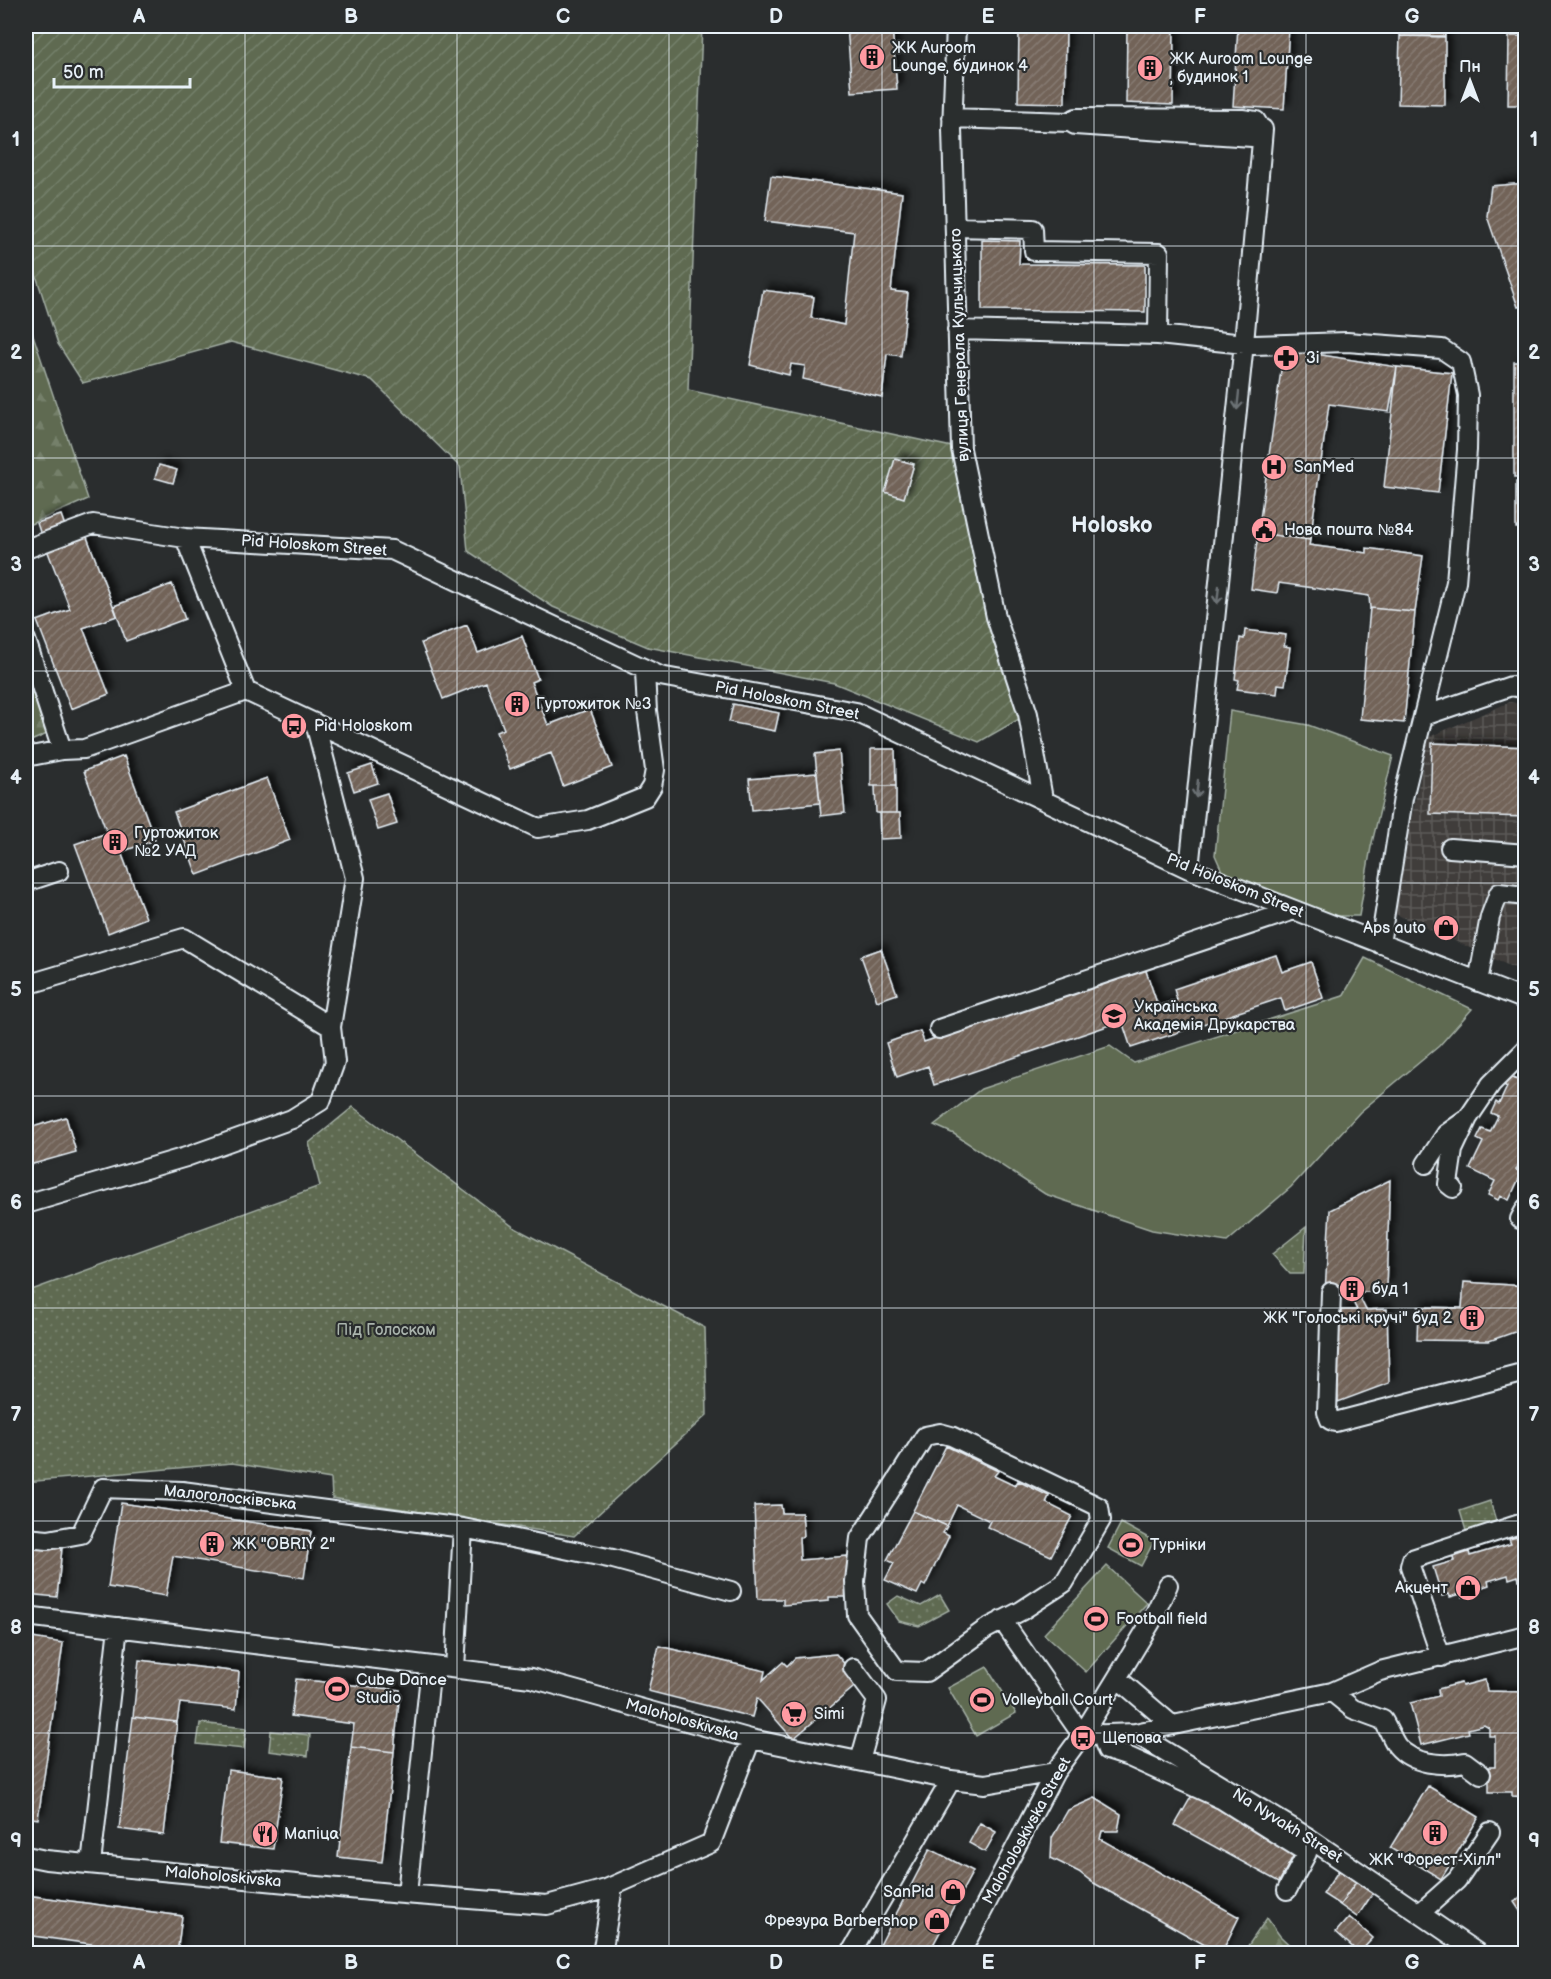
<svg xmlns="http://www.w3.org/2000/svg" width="1551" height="1979" font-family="'Balsamiq Sans',sans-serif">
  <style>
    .industrial { fill: url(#industrial-grid) }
    .grass { fill: #5e6a51; stroke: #a3aea4; stroke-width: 1.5 }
    .forest { fill: url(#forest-firs); stroke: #a3aea4; stroke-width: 1.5 }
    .park { fill: url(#park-dots); stroke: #a3aea4; stroke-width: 1.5 }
    .garden { fill: url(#garden-furrows); stroke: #a3aea4; stroke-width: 1.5 }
    .building { fill: url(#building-hatch); stroke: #e8f1f8; stroke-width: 1.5; filter: url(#shadow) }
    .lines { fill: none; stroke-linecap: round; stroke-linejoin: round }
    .minor-casing { stroke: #e8f1f8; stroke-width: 22 }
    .minor { stroke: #2a2d2e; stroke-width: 18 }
    .oneway { stroke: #6c7275 }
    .grid { fill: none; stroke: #e8f1f8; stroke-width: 1.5; stroke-opacity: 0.55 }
    .labels { text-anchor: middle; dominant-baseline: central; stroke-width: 4.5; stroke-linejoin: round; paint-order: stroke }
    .poi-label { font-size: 16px; fill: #e8f1f8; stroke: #2a2d2e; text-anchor: start }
    .street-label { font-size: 16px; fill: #e8f1f8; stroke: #2a2d2e }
    .park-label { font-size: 16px; fill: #aab4ad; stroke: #2a2d2e }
    .district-label { font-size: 22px; font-weight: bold; fill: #e8f1f8; stroke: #2a2d2e }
    .neatline { fill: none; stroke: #e8f1f8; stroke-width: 2 }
    .grid-label { font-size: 20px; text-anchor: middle; font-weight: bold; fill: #e8f1f8 }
  </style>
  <defs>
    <pattern id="industrial-grid" width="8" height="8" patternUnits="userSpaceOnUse" patternTransform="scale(1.5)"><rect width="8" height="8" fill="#403d3b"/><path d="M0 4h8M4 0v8" fill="none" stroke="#5c5a58"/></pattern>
    <pattern id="forest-firs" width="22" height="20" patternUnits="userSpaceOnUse" patternTransform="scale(1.5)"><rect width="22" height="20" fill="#5e6a51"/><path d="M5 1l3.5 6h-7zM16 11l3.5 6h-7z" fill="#75806b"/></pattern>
    <pattern id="park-dots" width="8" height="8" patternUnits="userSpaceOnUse" patternTransform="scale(1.5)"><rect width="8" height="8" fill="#5e6a51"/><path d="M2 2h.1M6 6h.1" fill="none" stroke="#75806b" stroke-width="1.8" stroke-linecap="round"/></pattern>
    <pattern id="garden-furrows" width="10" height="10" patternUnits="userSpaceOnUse" patternTransform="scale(1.5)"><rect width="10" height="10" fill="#5e6a51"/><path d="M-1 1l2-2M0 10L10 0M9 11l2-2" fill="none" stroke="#75806b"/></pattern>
    <pattern id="building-hatch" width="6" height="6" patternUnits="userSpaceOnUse" patternTransform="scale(1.5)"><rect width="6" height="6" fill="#726359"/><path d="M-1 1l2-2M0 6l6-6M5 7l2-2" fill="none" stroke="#867a72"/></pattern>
    <filter id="shadow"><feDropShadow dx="5.5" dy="-5.5" stdDeviation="3" flood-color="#0009"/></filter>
  </defs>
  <rect width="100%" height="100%" fill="#2a2d2e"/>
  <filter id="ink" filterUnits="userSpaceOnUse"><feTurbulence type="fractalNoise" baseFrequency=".0167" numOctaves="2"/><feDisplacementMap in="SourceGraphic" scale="12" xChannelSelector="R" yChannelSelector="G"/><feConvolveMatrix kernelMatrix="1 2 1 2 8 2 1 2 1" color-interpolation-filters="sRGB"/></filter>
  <g filter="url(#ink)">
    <!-- industrial -->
    <path class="industrial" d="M1510,702l15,3v268l-134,-61 38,-175z"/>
    <!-- grass -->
    <path class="grass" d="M1230,711l78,14 85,31 -22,91 -12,69h-26l-111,-45 -7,-16z
      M1365,958l107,51 -33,37 -79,66 -69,75 -64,55 -75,-12 -107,-36 -91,-60 -20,-9 47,-36 129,-43 24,17 209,-67z
      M1121,1523l33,18 -13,25 -33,-18z
      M1107,1566l40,37 -61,69 -42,-38z
      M987,1667l29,46 -40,23 -28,-48z"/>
    <!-- forest -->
    <path class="forest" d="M26,314l62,185 -62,27z
      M26,661l21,73 -21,9z
      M1267,1918l13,18 18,17h-55z"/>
    <!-- park -->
    <path class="park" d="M353,1107l162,121 190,100 2,87 -133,121 -242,-38 -1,-19 -99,-16 -206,19v-190l294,-106 -11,-43z
      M1306,1227l-2,47h-14l-18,-20z
      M1490,1501l7,23 -30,10 -7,-23z
      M940,1595l9,15 -30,16 -20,-5 -12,-17 11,-8 23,10z
      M200,1723l46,5 -2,21 -47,-5z
      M271,1731l39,4 -2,21 -39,-5z"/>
    <!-- garden -->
    <path class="garden" d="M26,26h676l-14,364 273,59 30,163 37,102 -49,28 -145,-59 -186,-36 -95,-40 -85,-56 -8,-84 -88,-87 -141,-38 -148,41 -25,-39 -32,-100z"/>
    <!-- building -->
    <path class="building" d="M847,26h45l5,63 -45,3z
      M1019,26h47l-1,77 -47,-1z
      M1127,26h47l-1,79 -47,-2z
      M1238,26h51l-5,83 -51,-3z
      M1400,26h45v10h-45z
      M1400,36l45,1v68l-47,-1z
      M1509,36h17v69h-18z
      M771,176l131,17 -11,98 17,2 -7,63 -14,-2 -5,43 -79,-18 2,-13 -14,-2 -2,11 -39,-10 13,-75 51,7 -3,21 33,7 10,-93 -89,-11z
      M1526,183v122l-8,2 -31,-91 4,-30z
      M982,240l38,1 -1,23 126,1v47l-163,-2z
      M1284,349l113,18 -8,45 -60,-8 -19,136 -52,-7z
      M1514,362h12v115h-12z
      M1397,367l55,6 -14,120 -54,-6z
      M895,459l19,5 -10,34 -19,-6z
      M159,465l18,5 -4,13 -18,-5z
      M1516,482h10v46h-10z
      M61,515l4,11 -24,9 -4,-12z
      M85,532l32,84 -34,12 26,66 -38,15 -34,-88 33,-12 -24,-62z
      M1258,533l52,7 -1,5 58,8v-5l56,8 -8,56 -45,-4 -1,-12 -90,-13 -2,10 -26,-4z
      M172,584l13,35 -59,22 -12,-35z
      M1370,608l45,4 -11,111 -44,-4z
      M467,625l11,28 44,-17 16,43 -7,3 17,43 42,-16 22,58 -49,19 -12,-33 -41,16 -14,-37 8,-3 -18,-47 -43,17 -22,-56z
      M1245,630l41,5 -2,11 6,1 -5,38 -7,-1 -1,10 -40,-5 2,-9 -4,-1 5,-41 4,1z
      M733,704l46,9 -4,18 -46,-9z
      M1432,743l94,4v70l-96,-3z
      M871,749h24l1,37h-25z
      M839,751l6,62 -24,3 -6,-62z
      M124,756l31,84 -34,12 25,66 -38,15 -33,-89 32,-11 -23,-62z
      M372,765l6,18 -24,8 -6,-18z
      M817,773l3,30 -68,7 -3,-31z
      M267,778l23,62 -93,35 -23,-63z
      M875,786h21v27h-20z
      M387,793l10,31 -19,6 -10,-31z
      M879,813h21l1,25 -21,1z
      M881,949l16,45 -20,7 -16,-45z
      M1276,955l6,17 29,-10 12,36 -38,13 -4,-13 -150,50 -9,-27 -188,64 -6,-19 -31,11 -11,-34 34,-12 4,11 221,-74 13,38 19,-6 -3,-11z
      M1506,1075l20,9v66l-10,20 6,2 -13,28 -9,-4 -2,4 -10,-5 7,-14 -25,-12 13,-27 -6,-3 5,-10 8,3 8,-16 -7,-3 5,-11 3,2 8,-17 -5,-3z
      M66,1117l10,35 -50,14v-37z
      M1390,1180l-4,107h-8v5h-21l9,18 21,-1 2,74 -51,19 -2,-82h5v-10h16l-9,-18h-23l5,-82z
      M1464,1282l62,4v42l-37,13 -72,-1 1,-33 44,1z
      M946,1446l52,25 -4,5 21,10 3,-5 31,15 -3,7 26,13 -21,40 -64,-29 3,-6 -33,-16 -10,21 -34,-15z
      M121,1503l190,28 -7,47 -131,-22 -7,40 -58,-9z
      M781,1505l1,8h20l2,23 -5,1 1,23 48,-4 -1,41h-18v4l-46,4v-6h-25l-4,-93z
      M913,1511l34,15 -4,7 6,3 -24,50 -3,-2 -5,10 -32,-14 9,-17 -7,-3z
      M1526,1535v43l-7,2 -1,-4 -9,3 -1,-4 -20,6 1,4 -9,3 1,4 -19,5 -1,-3 -11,3 -1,-3 -7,2 -9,-29 21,-6 -1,-4 16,-5 1,4 41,-12 -2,-5z
      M26,1544l36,4 -5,49 -31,-3z
      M26,1637l37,6 -25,176 -12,-2z
      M659,1646l106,25 -2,9 20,-18 4,4 8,-8 41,-4 24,28 -67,57 -36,-41 -5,19 -104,-26z
      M139,1660l100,12 -3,37 -56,-6 -3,19 -44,-5z
      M296,1679l104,11 -6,62 -43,-5 3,-23 -63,-8z
      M1485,1680l2,11 39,1v105l-14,-1v-4h-23v-25h6v-31h-6v-8l-5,-3 -16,4 1,4 -48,12 -11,-42 29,-7 -1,-7 23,-6 1,3z
      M133,1717l44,5 -13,113 -45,-6z
      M351,1747l43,5 -12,110 -44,-5z
      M228,1770l55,7 -10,72 -54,-6z
      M1428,1786l51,31 -38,62 -51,-31z
      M1194,1792l103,57 -18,33 -104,-57z
      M1095,1798l26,16 -3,17h-16l-2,8 139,78 -18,37 -129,-72 -13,-10 -28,-14 1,-20 16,-28z
      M980,1823l16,9 -11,20 -16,-9z
      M930,1849l43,22 -45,83h-33l-15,-9z
      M1339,1870l17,12 -16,23 -17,-11z
      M1356,1882l17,11 -16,24 -17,-12z
      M26,1895l156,21 -5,38h-28v-2l-7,-1 -116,-16z
      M1526,1895v25l-12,-18z
      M1349,1917l24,21 -14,15 -23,-21z"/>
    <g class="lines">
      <!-- minor casing -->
      <g class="minor-casing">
        <path id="minor" d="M956,26l-4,103 9,320 35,168 32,97 15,85
          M952,118l118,4 5,3 177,12 5,-1 4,-7 -5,-8 -14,-2 -166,-1 -6,4
          M955,227l78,2 1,22 125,2 -1,82
          M957,330l201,5 96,10 93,-3 95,7 19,13 7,33 -1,55 -11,132 -53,216 -23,146
          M185,538l61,153 292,137 50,-8 57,-23 7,-11 3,-16 -8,-59 -2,-40
          M26,549l67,-25 92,14 207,12 268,126 196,36 333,157 337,131
          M26,640l36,110 22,-1 162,-58
          M1424,716l87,-30 15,3
          M26,757l36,-7
          M1450,848l76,6
          M1189,869l55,-526 18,-202 1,-12h-2
          M26,882l33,-11
          M1478,982l12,-65 9,-24 27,3
          M26,985l158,-47 147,89
          M939,1029l355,-119
          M1426,1164l20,-30 21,-15
          M1453,1188l-5,-4 5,-34 15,-32 23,-34 35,-35
          M26,1204l160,-47 106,-38 29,-18 14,-39 -4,-35 24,-149 -40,-155
          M1526,1208l-6,11 6,2
          M1331,1292l-4,120 3,8 5,2 191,-50
          M940,1433l11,3 140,67 8,4 2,13 -37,63 -43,28 -35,18 -60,43 -29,-1 -40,-56 -2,-34 5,-43 65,-102z
          M463,1528l150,31 118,32
          M26,1538l22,2 33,-6 22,-46 79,3 281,37 -8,140
          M26,1616l505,62 220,61 200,41 34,4 70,-12
          M1002,1620l80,115 53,-2 174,105 170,116
          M1441,1657l-31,-91 2,-7 114,-37
          M853,1668l24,32 -17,61
          M1117,1678l55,47
          M1332,1692l21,17 30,11c5,8 9,19 14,26 15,18 46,21 68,16l16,12
          M1135,1733l197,-41 48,-21 146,-36
          M1101,1734l6,16 22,7 92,42 86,54 -20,37
          M26,1856l20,4 345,33 156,12 59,-16 105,-46 40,-104
          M91,1864l27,-237
          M407,1894l24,-228
          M1420,1913l37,-33 33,-48
          M602,1954l11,-67
          M850,1954l101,-174
          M960,1954l95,-182 27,-37 35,-57 34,-56 17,-37"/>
      </g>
      <!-- minor -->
      <use href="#minor" class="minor"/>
    </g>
    <!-- one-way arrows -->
    <defs><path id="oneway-shaft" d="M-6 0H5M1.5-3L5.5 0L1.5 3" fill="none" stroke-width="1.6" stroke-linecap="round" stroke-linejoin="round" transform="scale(1.5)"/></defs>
    <g class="oneway">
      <use href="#oneway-shaft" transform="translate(1238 401) rotate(96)"/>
      <use href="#oneway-shaft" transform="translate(1218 595) rotate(96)"/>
      <use href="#oneway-shaft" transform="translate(1197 789) rotate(96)"/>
    </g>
  </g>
  <!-- grid -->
  <path class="grid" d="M245,26v1928M457,26v1928M669,26v1928M882,26v1928M1094,26v1928M1306,26v1928M26,246h1500M26,458h1500M26,671h1500M26,883h1500M26,1096h1500M26,1308h1500M26,1521h1500M26,1733h1500"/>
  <!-- icons -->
  <defs>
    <g id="building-disc" transform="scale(1.35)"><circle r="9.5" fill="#ff9aa2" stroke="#2a2d2e"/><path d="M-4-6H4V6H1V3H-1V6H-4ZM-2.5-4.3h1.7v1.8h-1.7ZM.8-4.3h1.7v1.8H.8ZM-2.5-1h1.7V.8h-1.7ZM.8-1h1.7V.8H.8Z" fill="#111"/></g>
    <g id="pharmacy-disc" transform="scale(1.35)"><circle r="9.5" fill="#ff9aa2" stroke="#2a2d2e"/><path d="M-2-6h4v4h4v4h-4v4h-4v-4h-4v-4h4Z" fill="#111"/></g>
    <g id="hospital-disc" transform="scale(1.35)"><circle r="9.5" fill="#ff9aa2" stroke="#2a2d2e"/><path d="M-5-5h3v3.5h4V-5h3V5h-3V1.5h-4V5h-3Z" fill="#111"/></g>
    <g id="civic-disc" transform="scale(1.35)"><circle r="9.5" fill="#ff9aa2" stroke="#2a2d2e"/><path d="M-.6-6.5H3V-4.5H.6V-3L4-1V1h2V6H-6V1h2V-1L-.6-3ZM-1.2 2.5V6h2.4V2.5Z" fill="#111"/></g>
    <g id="bus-disc" transform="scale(1.35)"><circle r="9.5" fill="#ff9aa2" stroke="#2a2d2e"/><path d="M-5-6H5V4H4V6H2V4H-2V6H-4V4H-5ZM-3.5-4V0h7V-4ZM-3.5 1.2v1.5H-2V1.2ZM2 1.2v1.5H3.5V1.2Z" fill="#111"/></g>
    <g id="shop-disc" transform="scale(1.35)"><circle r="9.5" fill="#ff9aa2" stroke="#2a2d2e"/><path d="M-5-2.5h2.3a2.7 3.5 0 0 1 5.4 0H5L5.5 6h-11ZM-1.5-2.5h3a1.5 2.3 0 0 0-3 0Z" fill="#111"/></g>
    <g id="university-disc" transform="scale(1.35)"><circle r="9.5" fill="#ff9aa2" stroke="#2a2d2e"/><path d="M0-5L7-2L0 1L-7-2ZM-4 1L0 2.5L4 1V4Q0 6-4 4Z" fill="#111"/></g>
    <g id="stadium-disc" transform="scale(1.35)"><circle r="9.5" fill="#ff9aa2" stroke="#2a2d2e"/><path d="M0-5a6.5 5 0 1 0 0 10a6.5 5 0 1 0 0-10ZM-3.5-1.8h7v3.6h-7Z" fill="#111"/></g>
    <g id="supermarket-disc" transform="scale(1.35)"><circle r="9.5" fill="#ff9aa2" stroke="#2a2d2e"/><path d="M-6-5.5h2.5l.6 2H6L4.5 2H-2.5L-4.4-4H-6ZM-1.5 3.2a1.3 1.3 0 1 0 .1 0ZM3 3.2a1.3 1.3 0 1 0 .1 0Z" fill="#111"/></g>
    <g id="restaurant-disc" transform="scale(1.35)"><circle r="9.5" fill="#ff9aa2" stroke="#2a2d2e"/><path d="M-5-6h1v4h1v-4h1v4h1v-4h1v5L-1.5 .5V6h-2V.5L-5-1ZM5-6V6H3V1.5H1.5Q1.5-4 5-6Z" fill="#111"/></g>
  </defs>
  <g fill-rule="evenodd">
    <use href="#building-disc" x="872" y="57"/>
    <use href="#building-disc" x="1150" y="68"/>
    <use href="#pharmacy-disc" x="1286" y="358"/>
    <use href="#hospital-disc" x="1274" y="467"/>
    <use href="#civic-disc" x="1264" y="530"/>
    <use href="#building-disc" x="517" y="704"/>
    <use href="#bus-disc" x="294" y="726"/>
    <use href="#building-disc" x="115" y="842"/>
    <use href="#shop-disc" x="1446" y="928"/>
    <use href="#university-disc" x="1114" y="1016"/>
    <use href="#building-disc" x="1352" y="1289"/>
    <use href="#building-disc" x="1472" y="1318"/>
    <use href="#building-disc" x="212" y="1544"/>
    <use href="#stadium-disc" x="1131" y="1545"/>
    <use href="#shop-disc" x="1468" y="1588"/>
    <use href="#stadium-disc" x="1096" y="1619"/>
    <use href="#stadium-disc" x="337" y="1689"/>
    <use href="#stadium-disc" x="982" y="1700"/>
    <use href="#supermarket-disc" x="794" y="1714"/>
    <use href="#bus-disc" x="1083" y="1738"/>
    <use href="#building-disc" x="1435" y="1833"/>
    <use href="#restaurant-disc" x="265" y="1834"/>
    <use href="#shop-disc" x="953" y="1892"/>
    <use href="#shop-disc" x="937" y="1921"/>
  </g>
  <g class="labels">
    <!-- poi labels -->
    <g class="poi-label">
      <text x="892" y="48">ЖК Auroom<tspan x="892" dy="18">Lounge, будинок 4</tspan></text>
      <text x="1170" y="59">ЖК Auroom Lounge<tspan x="1170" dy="18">, будинок 1</tspan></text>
      <text x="1306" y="358">3i</text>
      <text x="1294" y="467">SanMed</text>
      <text x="1284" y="530">Нова пошта №84</text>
      <text x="536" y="704">Гуртожиток №3</text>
      <text x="314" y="726">Pid Holoskom</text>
      <text x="134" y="833">Гуртожиток<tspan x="134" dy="18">№2 УАД</tspan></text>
      <text x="1426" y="928" text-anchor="end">Aps auto</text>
      <text x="1134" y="1007">Українська<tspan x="1134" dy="18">Академія Друкарства</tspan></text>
      <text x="1372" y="1289">буд 1</text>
      <text x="1452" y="1318" text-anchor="end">ЖК "Голоські кручі" буд 2</text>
      <text x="232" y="1544">ЖК "OBRIY 2"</text>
      <text x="1150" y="1545">Турніки</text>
      <text x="1448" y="1588" text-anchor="end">Акцент</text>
      <text x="1116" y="1619">Football field</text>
      <text x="356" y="1680">Cube Dance<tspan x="356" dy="18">Studio</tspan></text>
      <text x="1002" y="1700">Volleyball Court</text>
      <text x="814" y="1714">Simi</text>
      <text x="1102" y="1738">Щепова</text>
      <text x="284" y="1834">Мапіца</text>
      <text x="1435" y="1860" text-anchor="middle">ЖК "Форест-Хілл"</text>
      <text x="934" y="1892" text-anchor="end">SanPid</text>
      <text x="918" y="1921" text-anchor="end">Фрезура Barbershop</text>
    </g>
    <!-- street labels -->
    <g class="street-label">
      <text transform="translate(960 345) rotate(-92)">вулиця Генерала Кульчицького</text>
      <text transform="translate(314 546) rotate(4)">Pid Holoskom Street</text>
      <text transform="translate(787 701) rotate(11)">Pid Holoskom Street</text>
      <text transform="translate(1235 886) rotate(22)">Pid Holoskom Street</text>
      <text transform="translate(230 1498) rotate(6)">Малоголосківська</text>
      <text transform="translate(682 1720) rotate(16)">Maloholoskivska</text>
      <text transform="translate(1287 1826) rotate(32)">Na Nyvakh Street</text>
      <text transform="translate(1027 1831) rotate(-61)">Maloholoskivska Street</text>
      <text transform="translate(223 1877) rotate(5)">Maloholoskivska</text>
    </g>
    <!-- park labels -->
    <g class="park-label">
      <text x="386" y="1330">Під Голоском</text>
    </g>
    <!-- district labels -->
    <g class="district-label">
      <text x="1112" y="525">Holosko</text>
    </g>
  </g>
  <!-- margin -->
  <rect width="1551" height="1979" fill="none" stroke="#2a2d2e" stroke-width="66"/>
  <!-- north arrow -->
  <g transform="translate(1470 81)" stroke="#2a2d2e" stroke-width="4.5" paint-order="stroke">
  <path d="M0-4.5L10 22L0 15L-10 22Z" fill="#e8f1f8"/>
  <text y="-9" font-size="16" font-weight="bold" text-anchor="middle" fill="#e8f1f8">Пн</text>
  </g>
  <!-- scale -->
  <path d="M54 78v9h136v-9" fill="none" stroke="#e8f1f8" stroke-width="3"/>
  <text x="63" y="78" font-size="18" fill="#e8f1f8" stroke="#2a2d2e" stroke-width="4.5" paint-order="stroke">50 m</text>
  <rect x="33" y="33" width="1485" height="1913" class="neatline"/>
  <g class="grid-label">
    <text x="139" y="23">A</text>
    <text x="351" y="23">B</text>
    <text x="563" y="23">C</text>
    <text x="776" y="23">D</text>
    <text x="988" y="23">E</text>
    <text x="1200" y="23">F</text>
    <text x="1412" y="23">G</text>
    <text x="16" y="146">1</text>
    <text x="1534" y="146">1</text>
    <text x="16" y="359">2</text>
    <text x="1534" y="359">2</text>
    <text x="16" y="571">3</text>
    <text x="1534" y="571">3</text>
    <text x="16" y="784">4</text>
    <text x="1534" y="784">4</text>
    <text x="16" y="996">5</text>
    <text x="1534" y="996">5</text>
    <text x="16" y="1209">6</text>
    <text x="1534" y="1209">6</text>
    <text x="16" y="1421">7</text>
    <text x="1534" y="1421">7</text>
    <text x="16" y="1634">8</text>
    <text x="1534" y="1634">8</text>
    <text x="16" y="1847">9</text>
    <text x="1534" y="1847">9</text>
    <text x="139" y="1969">A</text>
    <text x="351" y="1969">B</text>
    <text x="563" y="1969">C</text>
    <text x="776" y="1969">D</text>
    <text x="988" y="1969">E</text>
    <text x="1200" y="1969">F</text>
    <text x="1412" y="1969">G</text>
  </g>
</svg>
